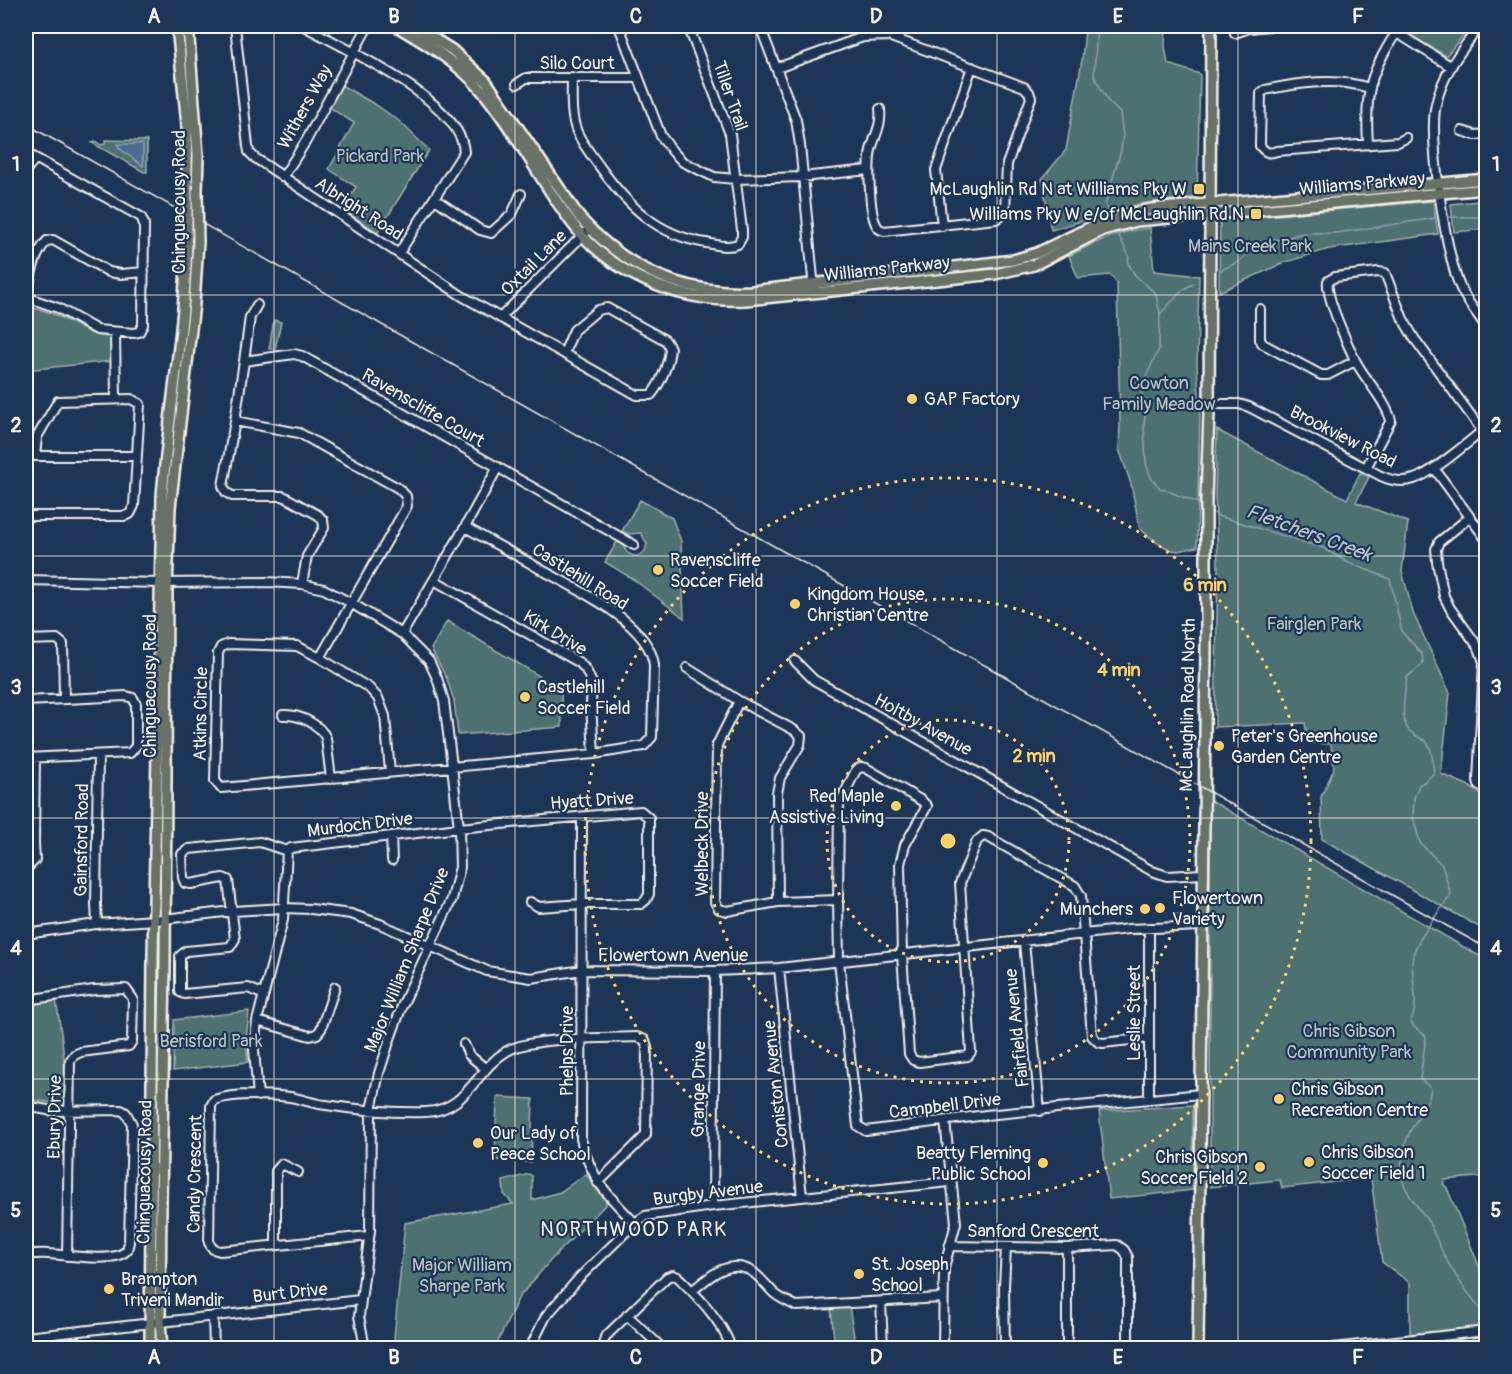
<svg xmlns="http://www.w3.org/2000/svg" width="1512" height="1374" font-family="Pangolin,sans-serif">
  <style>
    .green { fill: #4e6f70; stroke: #a1b0ac; stroke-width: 1.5 }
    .water { fill: #4b6d91; stroke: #8fa2b4; stroke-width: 1.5 }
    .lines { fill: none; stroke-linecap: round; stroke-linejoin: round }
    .stream { stroke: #8fa2b4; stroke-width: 1.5 }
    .minor-casing { stroke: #f4f1e8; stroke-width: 12 }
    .major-casing { stroke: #f4f1e8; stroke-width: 14 }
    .minor { stroke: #1d3557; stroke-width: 8 }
    .major { stroke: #697266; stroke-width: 9 }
    .rail { stroke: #f4f1e8; stroke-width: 1.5 }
    .major-bridge-casing { stroke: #f4f1e8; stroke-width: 14; stroke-linecap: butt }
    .major-bridge { stroke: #697266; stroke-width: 9 }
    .grid { fill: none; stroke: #f4f1e8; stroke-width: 1.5; stroke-opacity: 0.55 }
    .ring { fill: none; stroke: #ffd166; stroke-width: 3; stroke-dasharray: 3 6 }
    .poi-dot { fill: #ffd166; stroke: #1d3557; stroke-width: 2 }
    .labels { text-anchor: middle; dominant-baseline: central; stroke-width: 4.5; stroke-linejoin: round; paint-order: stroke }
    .street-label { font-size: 18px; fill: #f4f1e8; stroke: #1d3557 }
    .park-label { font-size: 18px; fill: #bac4be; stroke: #1d3557 }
    .poi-label { font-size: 18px; fill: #f4f1e8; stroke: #1d3557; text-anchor: start }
    .water-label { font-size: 20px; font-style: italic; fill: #b9c3ca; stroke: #1d3557 }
    .neighbourhood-label { font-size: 20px; letter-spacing: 1.5px; fill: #f4f1e8; stroke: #1d3557 }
    .centre { fill: #ffd166; stroke: #1d3557; stroke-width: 3 }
    .ring-label { font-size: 18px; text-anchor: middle; font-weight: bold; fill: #ffd166; stroke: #1d3557; stroke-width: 4.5; stroke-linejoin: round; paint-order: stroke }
    .neatline { fill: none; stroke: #f4f1e8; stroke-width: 2 }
    .grid-label { font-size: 20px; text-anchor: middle; font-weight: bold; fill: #f4f1e8 }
  </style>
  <rect width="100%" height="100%" fill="#1d3557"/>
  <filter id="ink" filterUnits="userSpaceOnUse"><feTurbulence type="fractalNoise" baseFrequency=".0167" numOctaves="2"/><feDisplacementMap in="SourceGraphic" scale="12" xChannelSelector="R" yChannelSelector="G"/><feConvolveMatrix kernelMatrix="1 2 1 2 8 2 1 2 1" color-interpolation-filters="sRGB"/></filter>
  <g filter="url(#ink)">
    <!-- green -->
    <path class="green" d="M1063,26h103l-1,20 3,18 32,10 -3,123 -58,7 -88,26 -9,-51 24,-29 16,-90 3,-30z
      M1409,26h62l-25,30 -41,-24z
      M341,85l35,20 23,16 30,29 -51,82 -36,-22 14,-23 -27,-18 25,-46 -25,-16z
      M105,140l42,1v31h-3l-52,-29 3,-2 6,4 4,-1z
      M1486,200v29l-32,3 -3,-28z
      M1433,201l5,33 -109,15 -46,14 -64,29 1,-72z
      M1150,228l4,43 45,5 -2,89 3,47 -3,135 -19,4 -6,-1 -13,-6 -19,-15 -9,-45 -12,-35 1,-24 -3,-142 -7,-8 -32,3 -9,-22c28,-15 49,-25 81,-28z
      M29,307c10,2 20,5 29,9 19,9 32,21 54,21v24l-86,9v-51z
      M274,320l7,2 -6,27h-6z
      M1217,430l130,69 13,-26 9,4 -13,25 52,20 -6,49 11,42 37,80 -9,81 26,11 19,13v133l-164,-92 -1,-42 13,-28 -3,-25 -23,-1 -3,-20 -90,4 3,-164 -3,-68z
      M640,500l32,18 9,23 3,77 -51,-39 -28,-17 13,-22 5,3c1,9 6,13 15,13l7,-5 2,-7 -6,-11 -13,1 -6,-3z
      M447,621l114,68 1,38 -104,8 -4,-34 -7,-22 -16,-30z
      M1210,800l276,160v216l-41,4 -2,4 4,4 39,95v44l-76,7v-51l-28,-21 -11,-84 -89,10 -2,-8 -70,7z
      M56,1000c3,19 16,91 4,104l-34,-5v-95z
      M249,1011l-3,30 2,21 -75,9 1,-51z
      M497,1097l36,2 -2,63 -36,-2z
      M1193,1105v85l-84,9 -10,-88z
      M529,1174l3,2v24l28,-8 26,-18 21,29 -57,58 -31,36 -24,51h-97l-4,-10 11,-115 108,-19 -9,-10 -1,-13z
      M849,1306l5,30 -2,12h-25l7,-9 -3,-31z
      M788,1341l35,7h-54l4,-6z"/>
    <!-- water -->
    <path class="water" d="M117,144h26v22l-23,-17z"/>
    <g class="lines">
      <!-- stream -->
      <path class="stream" d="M1097,26l-3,50 14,25 12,12 3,21 -2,16 -16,55 4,6
        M1450,217h36
        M1118,234l11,22 -1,7 7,12 21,19 4,20 -1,35 -17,36v9l4,12 -2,19 2,38 5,15 9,10 38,15
        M1221,270l17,-8 12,-10 22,-13 9,1 22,-7h33l100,-15
        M1160,314l23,-24 11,-7
        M1214,513l4,3 105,32 24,14 43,17 12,53 20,22 1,10 -16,13c-2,12 -7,40 0,51 4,6 10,8 15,11 12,5 10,23 12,34l-7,7 -8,5 -5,13 -1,19 7,26 22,22 9,30c-9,12 -36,48 -38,60 -4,23 8,44 -2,66l2,5 13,10 -6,43 11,9c-3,24 -23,36 -27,62 -2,9 -4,20 -2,28 4,17 17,29 26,43 7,12 11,26 18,38 11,21 25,38 40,56"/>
      <!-- minor casing -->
      <g class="minor-casing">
        <path id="minor" d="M235,26l13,120 1,6 6,6 207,138 175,99h14c10,-12 18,-32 19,-47l-5,-8 -58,-32 -9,2 -24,20 -10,23
          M304,26c41,23 158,75 160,126l-65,101
          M619,26l42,110 12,16 10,10 31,15 21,2 67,-2 66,-7
          M760,26l36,94 4,25 14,144
          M1386,26l64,40
          M1480,26c-19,24 -37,47 -44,78 -8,32 10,155 25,185 6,13 17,25 25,38
          M1235,33l14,-5 22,-2
          M777,68l86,-31 25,-1 136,51 5,5 2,6 -24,66 -2,48 -9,7 -112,12c-4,-2 -5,-1 -7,-5 -8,-11 -9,-62 -6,-76 4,-15 11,-25 9,-41
          M572,77c0,18 -2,38 5,55 6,13 15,24 23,35 28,39 57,68 106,76 11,2 21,5 32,1l4,-7v-7l-12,-96 -42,-108
          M517,84l9,-6h112
          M1369,88c-33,-11 -71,-5 -104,2l-4,3 -1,53c6,7 9,8 17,5l121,-9 8,-4
          M1462,131l13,4 11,-1
          M1368,144c-3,-50 0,-68 28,-111
          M26,153l115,64 3,7 -1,101 -4,7 -6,1 -36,-3 -39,-22 -32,-11
          M26,170l9,-11
          M283,177l23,-36 62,-115
          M435,199l45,31 11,3 21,-19 9,-20
          M942,226l-6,-56 36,-103
          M26,299c4,-19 7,-44 21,-58l6,-1 56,32 12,2 23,-2
          M1260,309v31l3,4 58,31h7l27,-14
          M500,318l86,-86
          M115,332l1,67
          M244,361l6,-44 7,-12
          M1209,404h30l10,3 132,69c11,5 22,7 33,3 19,-6 54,-37 71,-50
          M235,421l9,-60 50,-7 8,2 332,189
          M26,456h111
          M1366,468l25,-48c-7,-22 -25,-39 -36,-60 -7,-15 -30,-65 -27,-79l7,-4 43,-5 7,1 18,46 11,19 72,98
          M1434,468l52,71
          M26,516h98l6,-2 4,-8 6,-102 -9,-5 -73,2 -21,36 -2,19
          M1470,517l-31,25 -3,7 1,13 7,34 6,12 29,40 5,14 -6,118 1,5 7,4
          M465,527l33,-60
          M26,580l135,3 106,-1 35,2 22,5 27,14 51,31 27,27 8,17 7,23 8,65 7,62 1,39 -8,32 -50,107 -12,33 -11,34 -8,37 -1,121 -11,85 6,32
          M434,580l146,83 6,7 6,13 -1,21 3,50
          M302,584l5,-28 17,-28 -1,-8 -5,-5 -35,-19h-51l-6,-4 -3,-6 12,-65 64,12 99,55 8,8 1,10 -87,152
          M26,640l31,-1 6,5 1,55
          M795,661l19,19 338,191 15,5 36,-2
          M687,668l52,33 55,29 7,6 -1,9 -20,33 -3,15 1,109
          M26,701l100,-5 7,2 3,6v42l-6,7 -104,5
          M739,701l-22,44 -2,157 4,7 8,2 51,-9 60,-2
          M283,715c15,-1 36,8 43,23l5,41
          M390,772l-5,-56 -7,-18 -9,-10 -49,-30 -23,-12 -69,-2 -7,3 -3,6 -3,128 6,7 373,-34 50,-8 8,-9 2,-72c-5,-43 -78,-76 -112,-95 -26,-15 -52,-29 -77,-43l-63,107
          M582,817l-1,322c10,40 26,56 54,84
          M391,836l1,24
          M26,869l9,-9 -1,-17 1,-85
          M97,924l-1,-20 2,-148
          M26,934l70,-10 59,-4 78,-9 50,-3 28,1 40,5 29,10 107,47 44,7 51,-8 133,1 64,-3 350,-39 73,-3
          M1024,942l16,169
          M779,968l23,229
          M262,994l-14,-6 -64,6 -4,-2v-36l6,-5 44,-4 5,-8 -7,-59 -5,-2 -32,6 -6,-1 -2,-5 -1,-24 7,-5 71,-7 27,9
          M26,1000l68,-10 32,-1 7,10 -1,42 -3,5 -48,6 -7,3 -4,6 -3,195
          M257,1021l53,15 7,-2 4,-5 14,-42
          M1149,1038l-46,5 -5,-1 -6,-6 -11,-140 -6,-10 -87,-49 -5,-1 -6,5 -17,42 11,169 -3,4 -49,6 -6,-2 -4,-6 -7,-99 -2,-91 5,-19 22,-39 -5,-5 -56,-33 -5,-1 -5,3 -17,35 -1,95 1,62 19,164 8,5 120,-16 215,-21
          M464,1044l5,11 17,14
          M258,1096l-4,-46 3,-29 26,-101 4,-69 4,-3 168,-20 182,-17 8,7v76l-3,6 -5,4h-59l-43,3 -9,-5
          M1149,1098v-170
          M26,1106l27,5 68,-1 5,3 6,11 -3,118 -2,8c-12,14 -60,5 -78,4 -8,-1 -16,0 -23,1
          M713,1206l2,-235
          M369,1236l-149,15 -7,-2 -4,-6 2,-137 3,-6c20,-7 55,-5 76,-3 12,2 24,7 36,8 32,5 67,8 100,7 42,-2 49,-42 81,-61 24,-14 100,-13 130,-14l8,3 2,7 -1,88 -48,48
          M276,1244v-73l6,-7 16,8
          M949,1246l118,2 50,-3 7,5 4,7v91
          M1067,1248v100
          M692,1291c17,-14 36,-33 59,-20 9,5 16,16 24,23 6,5 14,8 21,12l146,-8
          M881,1302l2,46
          M627,1315l35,33
          M213,1316l1,32
          M26,1337l334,-37
          M530,1348l16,-32 35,-40 54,-53 10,-7 68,-10 237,-24
          M602,1348l3,-11 62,-60 6,-2 5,2c20,20 44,43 53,71
          M943,1348l1,-80 12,-45 -11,-102
          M1005,1348l-1,-62 2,-39
          M1333,1348l153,-17"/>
      </g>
      <!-- major casing -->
      <g class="major-casing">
        <path id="major" d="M177,26l10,99v60
          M188,26l10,129 -1,36
          M396,26c32,19 63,37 87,66 28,34 50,74 74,110 8,11 15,23 25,33 41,45 104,68 164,65l249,-26 39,-9 69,-35 34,-9 349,-32
          M414,26l38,24 34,31 94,137c46,51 102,77 172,73l261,-31 24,-7 68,-33 46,-11 335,-30
          M150,1348l3,-393 9,-459c7,-87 24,-173 25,-260
          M162,1348l-2,-26 1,-120 4,-235 2,-376 3,-83 24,-204 4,-62
          M1198,1348l8,-700v-149l3,-86 2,-387"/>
      </g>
      <!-- minor -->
      <use href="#minor" class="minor"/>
      <!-- major -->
      <use href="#major" class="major"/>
      <!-- rail -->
      <path class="rail" d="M26,124l1460,824"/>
      <!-- major-bridge casing -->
      <g class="major-bridge-casing">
        <path id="major-bridge" d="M197,191l1,51
          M187,236v-51"/>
      </g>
      <!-- major-bridge -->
      <use href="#major-bridge" class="major-bridge"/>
    </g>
  </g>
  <!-- grid -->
  <path class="grid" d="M274,26v1322M515,26v1322M756,26v1322M997,26v1322M1238,26v1322M26,295h1460M26,556h1460M26,818h1460M26,1079h1460"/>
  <!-- distance rings -->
  <g class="ring">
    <circle cx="948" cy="841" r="121"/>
    <circle cx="948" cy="841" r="242"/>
    <circle cx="948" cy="841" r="363"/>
  </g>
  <!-- markers -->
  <g class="poi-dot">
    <rect x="1193" y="183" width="12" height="12" rx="3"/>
    <rect x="1250" y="208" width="12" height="12" rx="3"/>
    <circle cx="912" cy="399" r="6"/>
    <circle cx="658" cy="570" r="6"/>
    <circle cx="795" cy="604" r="6"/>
    <circle cx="525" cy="697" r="6"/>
    <circle cx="1219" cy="746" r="6"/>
    <circle cx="896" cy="806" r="6"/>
    <circle cx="1160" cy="908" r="6"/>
    <circle cx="1145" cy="909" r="6"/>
    <circle cx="1279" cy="1099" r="6"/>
    <circle cx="478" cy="1143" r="6"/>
    <circle cx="1309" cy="1162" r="6"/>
    <circle cx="1043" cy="1163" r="6"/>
    <circle cx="1260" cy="1167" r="6"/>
    <circle cx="859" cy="1274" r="6"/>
    <circle cx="109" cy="1289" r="6"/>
  </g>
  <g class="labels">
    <!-- street labels -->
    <g class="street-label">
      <text x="577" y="63">Silo Court</text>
      <text transform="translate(730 96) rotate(71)">Tiller Trail</text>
      <text transform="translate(305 107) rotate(-61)">Withers Way</text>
      <text transform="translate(1362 184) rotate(-5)">Williams Parkway</text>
      <text transform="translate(179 202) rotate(-90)">Chinguacousy Road</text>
      <text transform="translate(359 209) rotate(33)">Albright Road</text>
      <text transform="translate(534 263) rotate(-45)">Oxtail Lane</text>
      <text transform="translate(887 269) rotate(-6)">Williams Parkway</text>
      <text transform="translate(423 408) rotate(30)">Ravenscliffe Court</text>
      <text transform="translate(1343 437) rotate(27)">Brookview Road</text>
      <text transform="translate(580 577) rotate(32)">Castlehill Road</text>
      <text transform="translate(555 633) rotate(31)">Kirk Drive</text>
      <text transform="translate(150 686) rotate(-90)">Chinguacousy Road</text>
      <text transform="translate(1188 705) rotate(-89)">McLaughlin Road North</text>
      <text transform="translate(201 714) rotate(-89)">Atkins Circle</text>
      <text transform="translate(923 725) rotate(29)">Holtby Avenue</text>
      <text transform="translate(592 801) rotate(-4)">Hyatt Drive</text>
      <text transform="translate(360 825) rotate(-7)">Murdoch Drive</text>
      <text transform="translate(82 840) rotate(-89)">Gainsford Road</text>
      <text transform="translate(702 844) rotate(-90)">Welbeck Drive</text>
      <text x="673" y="955">Flowertown Avenue</text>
      <text transform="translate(407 960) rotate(-68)">Major William Sharpe Drive</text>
      <text transform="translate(1134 1013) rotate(-90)">Leslie Street</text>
      <text transform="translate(1017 1028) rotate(-96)">Fairfield Avenue</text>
      <text transform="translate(567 1051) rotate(-90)">Phelps Drive</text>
      <text transform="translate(776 1084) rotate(-96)">Coniston Avenue</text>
      <text transform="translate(699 1089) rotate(-89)">Grange Drive</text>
      <text transform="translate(945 1106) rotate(-7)">Campbell Drive</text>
      <text transform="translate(55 1117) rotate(-89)">Ebury Drive</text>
      <text transform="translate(145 1172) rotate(-89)">Chinguacousy Road</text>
      <text transform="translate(195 1174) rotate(-89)">Candy Crescent</text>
      <text transform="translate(708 1193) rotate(-7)">Burgby Avenue</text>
      <text x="1033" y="1231">Sanford Crescent</text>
      <text transform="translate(290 1293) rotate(-6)">Burt Drive</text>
    </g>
    <!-- park labels -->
    <g class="park-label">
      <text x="380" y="156">Pickard Park</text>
      <text x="1250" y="246">Mains Creek Park</text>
      <text x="1159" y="383">Cowton<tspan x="1159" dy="21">Family Meadow</tspan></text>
      <text x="1314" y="624">Fairglen Park</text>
      <text x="1349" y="1031">Chris Gibson<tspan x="1349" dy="21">Community Park</tspan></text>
      <text x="211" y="1041">Berisford Park</text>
      <text x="462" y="1265">Major William<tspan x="462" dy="21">Sharpe Park</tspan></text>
    </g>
    <!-- poi labels -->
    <g class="poi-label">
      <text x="1187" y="189" text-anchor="end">McLaughlin Rd N at Williams Pky W</text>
      <text x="1244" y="214" text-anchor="end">Williams Pky W e/of McLaughlin Rd N</text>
      <text x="924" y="399">GAP Factory</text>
      <text x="670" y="560">Ravenscliffe<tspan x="670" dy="21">Soccer Field</tspan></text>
      <text x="807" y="594">Kingdom House<tspan x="807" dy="21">Christian Centre</tspan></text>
      <text x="537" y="687">Castlehill<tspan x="537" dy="21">Soccer Field</tspan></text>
      <text x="1231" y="736">Peter's Greenhouse<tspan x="1231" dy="21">Garden Centre</tspan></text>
      <text x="884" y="796" text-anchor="end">Red Maple<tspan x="884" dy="21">Assistive Living</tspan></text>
      <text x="1172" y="898">Flowertown<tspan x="1172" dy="21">Variety</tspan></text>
      <text x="1133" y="909" text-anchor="end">Munchers</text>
      <text x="1291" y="1089">Chris Gibson<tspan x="1291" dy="21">Recreation Centre</tspan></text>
      <text x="490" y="1133">Our Lady of<tspan x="490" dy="21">Peace School</tspan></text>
      <text x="1321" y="1152">Chris Gibson<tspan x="1321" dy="21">Soccer Field 1</tspan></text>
      <text x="1031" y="1153" text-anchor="end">Beatty Fleming<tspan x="1031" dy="21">Public School</tspan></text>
      <text x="1248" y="1157" text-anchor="end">Chris Gibson<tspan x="1248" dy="21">Soccer Field 2</tspan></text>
      <text x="871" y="1264">St. Joseph<tspan x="871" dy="21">School</tspan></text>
      <text x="121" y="1279">Brampton<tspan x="121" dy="21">Triveni Mandir</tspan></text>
    </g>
    <!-- water labels -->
    <g class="water-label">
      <text transform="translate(1309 533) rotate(20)">Fletchers Creek</text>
    </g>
    <!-- neighbourhood labels -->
    <g class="neighbourhood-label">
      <text x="634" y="1229">NORTHWOOD PARK</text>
    </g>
  </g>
  <circle cx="948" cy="841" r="9" class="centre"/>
  <g class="ring-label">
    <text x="1205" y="591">6 min</text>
    <text x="1119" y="676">4 min</text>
    <text x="1034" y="762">2 min</text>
  </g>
  <!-- margin -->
  <rect width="1512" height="1374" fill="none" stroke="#1d3557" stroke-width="66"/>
  <rect x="33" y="33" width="1446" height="1308" class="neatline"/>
  <g class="grid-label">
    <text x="154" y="23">A</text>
    <text x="394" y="23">B</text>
    <text x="636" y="23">C</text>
    <text x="876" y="23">D</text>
    <text x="1118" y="23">E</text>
    <text x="1358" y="23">F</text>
    <text x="16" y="171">1</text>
    <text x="1496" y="171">1</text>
    <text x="16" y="432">2</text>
    <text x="1496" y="432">2</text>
    <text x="16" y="694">3</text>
    <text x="1496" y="694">3</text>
    <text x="16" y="955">4</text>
    <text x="1496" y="955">4</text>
    <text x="16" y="1217">5</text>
    <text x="1496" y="1217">5</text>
    <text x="154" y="1364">A</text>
    <text x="394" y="1364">B</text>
    <text x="636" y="1364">C</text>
    <text x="876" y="1364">D</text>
    <text x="1118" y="1364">E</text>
    <text x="1358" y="1364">F</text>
  </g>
</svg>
